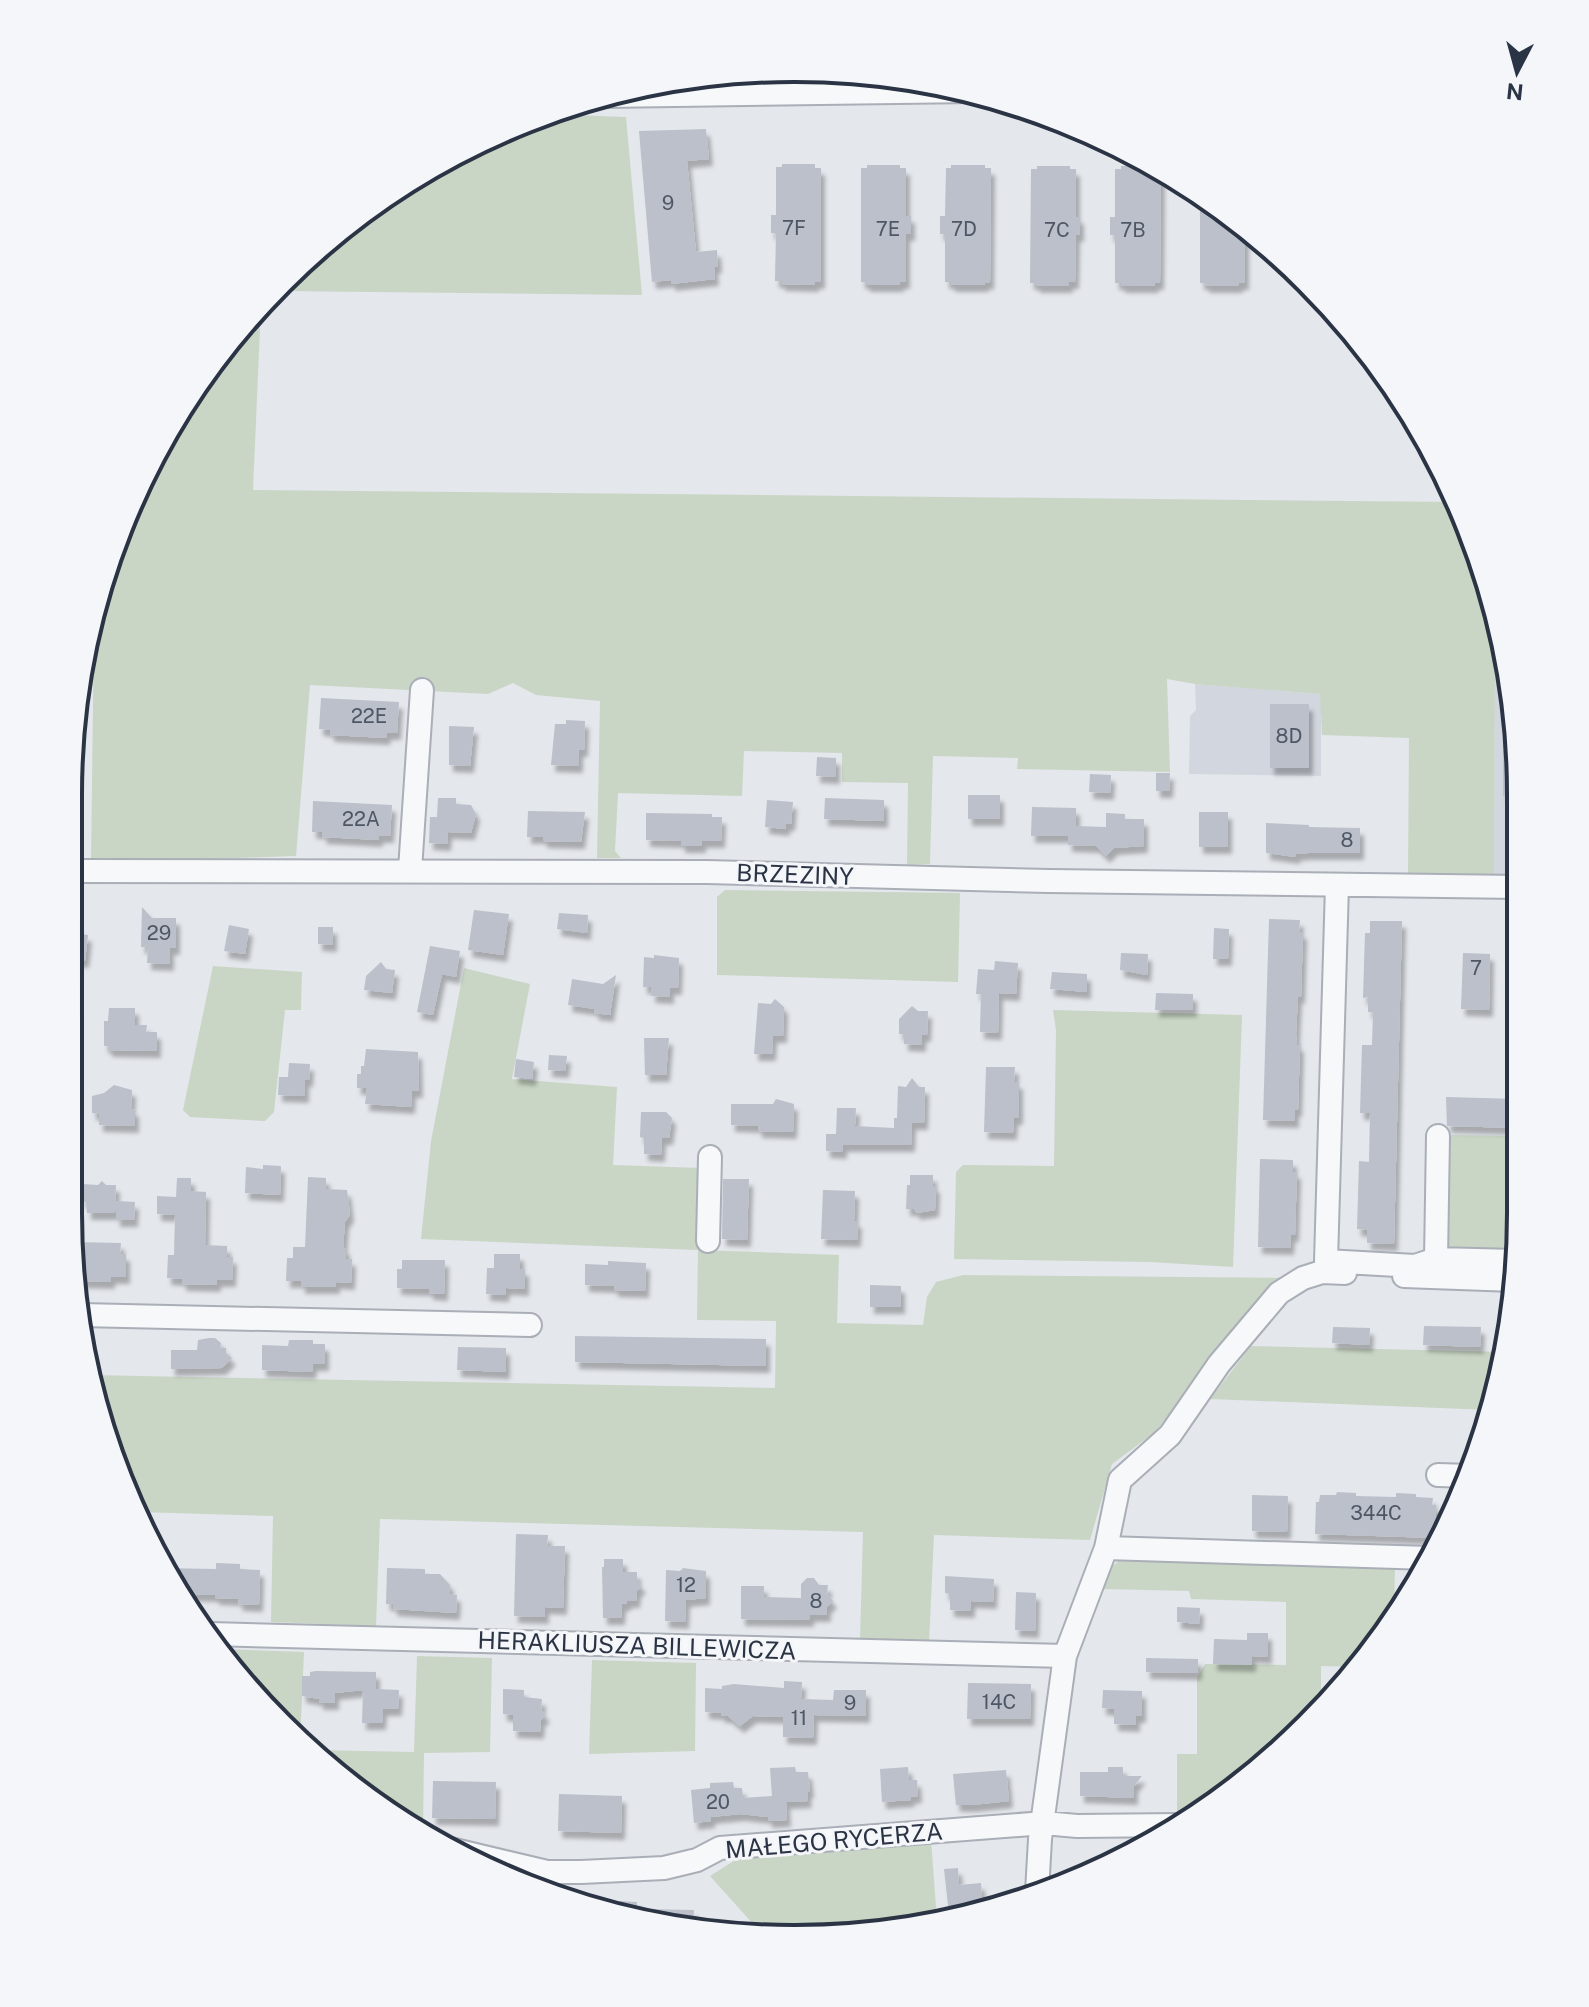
<svg xmlns="http://www.w3.org/2000/svg" width="1589" height="2007" font-family="'Public Sans',sans-serif">
  <style>
    .built { fill: #d2d6de }
    .green { fill: #c9d6c5 }
    .building { fill: #bbc0ca; filter: url(#shadow) }
    .lines { fill: none; stroke-linecap: round; stroke-linejoin: round }
    .minor-casing { stroke: #a9aeb7; stroke-width: 26 }
    .minor { stroke: #f7f8fa; stroke-width: 22 }
    .labels { text-anchor: middle; dominant-baseline: central; stroke-width: 6; stroke-linejoin: round; paint-order: stroke }
    .number-label { font-size: 20px; fill: #4f5766 }
    .street-label { font-size: 24px; fill: #2b3445; stroke: #f4f6f9 }
    .rim { fill: none; stroke: #2b3445; stroke-width: 4 }
  </style>
  <defs>
    <filter id="shadow"><feDropShadow dx="4" dy="7" stdDeviation="2" flood-color="#0004"/></filter>
  </defs>
  <rect width="100%" height="100%" fill="#e4e7ec"/>
  <!-- built -->
  <path class="built" d="M842,70l24,3 -3,4 -106,4v-9z
    M1495,674h10l14,73 1,127h-26z
    M1195,684l126,10v82l-132,-2 1,-58 6,-6z"/>
  <!-- green -->
  <path class="green" d="M545,114l81,3 16,178 -364,-4 154,-126z
    M261,305l-8,185 1203,12 27,59 22,113h-10l-1,200h-86l1,-136 -87,-3 -2,-41 -125,-10 -28,-5 3,93 -153,-3 1,-11 -85,-2 -3,108 -23,1 1,-82 -66,-1v-29l-98,-2 -2,45 -124,-3 -3,58 6,7h-24l3,-157 -64,-6 -23,-12 -25,11 -178,-9 -14,171 -205,7 3,-239 13,-63 58,-129 83,-116z
    M725,890l235,3 -2,89 -241,-7v-78z
    M213,966l89,6 -1,38h-16l-11,102 -9,9 -75,-4 -7,-7z
    M464,968l66,16 -18,95 105,8 -4,78 87,3 -1,82 140,5 -2,68 86,2 4,-28 9,-15 27,-7 323,3 -132,155 -42,31 -22,76 -156,-5 -5,108 -69,-2 3,-109 -483,-13 -4,107 -105,-4 2,-106 -134,-4 -46,-112 -4,-25 686,13 1,-67 -79,-1 1,-70 -277,-11 10,-98z
    M1053,1010l189,5 -9,252 -83,-5 -196,-3 2,-87 7,-7 91,1 2,-136z
    M68,1116h14l-14,91z
    M1446,1135l75,1v77l-4,40 -62,-2 -7,-3 -4,-9z
    M1251,1346l256,6 -17,58 -280,-11z
    M1127,1556l268,8 -1,58 -40,45 -33,-1v39l-47,53 -78,56h-19v-60h20v-76l8,-14 81,1v-63l-95,-3 -2,-8 -86,-2c1,-18 9,-24 24,-33z
    M222,1649l82,3 -4,89 -20,-15z
    M417,1656l75,2 -2,94 -66,1 -1,76 -9,-1 -102,-78 102,2z
    M592,1660l104,3 -1,88 -106,3z
    M931,1840l6,80 -143,19 -31,-4 -53,-59 27,-17z"/>
  <!-- building -->
  <path class="building" d="M706,129l3,30 -22,2 9,91 21,-2 1,16 -4,1 1,12 -44,5v-4l-19,2 -13,-151z
    M782,164h33v4h6v114h-6v3l-34,-1v-3h-6l1,-48h-5v-18h5v-48h6z
    M867,165h33v3h6v48h5v18h-5v48h-6v3h-34v-3h-5v-114h6z
    M951,165h34v3h6l-1,115 -5,-1v3h-34v-3h-6v-48h-5v-18h5l1,-48h5z
    M1037,166h33v3h6v48h4v18h-4l-1,47h-6v4h-33v-3h-6l1,-114h6z
    M1121,166h32l8,5 -1,112h-5l-1,3h-33v-3h-6v-48h-5v-18h5v-48h6z
    M1200,195l45,31v57h-6v3h-34l1,-3h-6z
    M321,698l78,4 -2,31h-10l-1,5 -56,-3v-5l-11,-1z
    M1503,699h7l9,48 1,49h-17z
    M1270,704h39v64h-39z
    M566,720l19,1 -1,29h-5v16l-28,-1 4,-41h11z
    M449,726l25,1 -4,39 -21,-1z
    M817,757l19,1v19l-20,-1z
    M1156,773h14l-1,18h-13z
    M1090,774l21,1 -1,18 -21,-1z
    M968,795h32v24h-32z
    M438,798h18v6l15,1 5,9 -5,19 -23,-1 -1,12 -18,-1 1,-26h7z
    M825,798l59,2v21l-60,-2z
    M767,800l26,2 -2,22h-5v5l-21,-2z
    M313,801l79,4 -2,31h-11v4l-57,-3 1,-5h-11z
    M1032,807l44,1v18l30,1v-14l19,1v5h19v27l-30,2 -8,8 -10,-10 -28,-1v-9h-37z
    M528,811l57,1 -4,30 -38,-1v-4h-16z
    M1199,812h29v35h-29z
    M646,813l66,1v3h10l-1,24h-19v5h-21v-5l-35,-1z
    M1266,823l43,2v2l51,1v25h-52l-12,1v3l-30,-4z
    M142,907l10,11h24v30h-6v16l-23,-1 1,-16h-7z
    M474,910l35,4 -6,41 -35,-5z
    M559,913l29,2 -1,18 -30,-4z
    M1269,919l31,1 -1,12h4l-2,65 -3,-1 -2,38 1,11h3l-2,65h-3v11l-32,-1z
    M1370,921h32l-8,323 -27,-1v-13l-10,-1 2,-68 10,1 1,-49h-10l2,-68h10l1,-33h-5v-15l-5,1 2,-65h5z
    M229,925l20,4 -4,25 -21,-3z
    M318,927h15v18l-15,-1z
    M1214,928l15,1 -1,30h-15z
    M69,932l19,3 -3,26 -16,-2z
    M430,946l30,5 -4,26 -14,-3 -9,41 -16,-3z
    M1121,953l27,1 -1,21 -27,-5z
    M1463,953l27,1 -1,56 -28,-1z
    M654,955l25,3 -1,30h-8v9l-19,-1 1,-9h-9l1,-30 10,1z
    M995,961l23,2 -2,31 -17,-1 -1,40 -18,-1 1,-38h-5l2,-25 16,1z
    M381,962l5,7 9,1 -3,23 -28,-3 2,-14z
    M1052,972l35,2v18l-37,-3z
    M616,975l-6,40 -16,-2 1,-4 -27,-4 4,-26 31,5z
    M1156,993l37,1v16h-38z
    M775,999l9,8 -1,29h-10l-1,18h-18l4,-51 13,1z
    M912,1006l6,5h10l-1,24h-5v10l-18,-1v-10h-5v-15z
    M109,1008h26v17h12l-1,7h11v19l-49,-1v-4h-4v-25h4z
    M644,1038h25l-3,37h-21z
    M366,1049l52,3 1,39h-7l-1,16 -46,-3 2,-16h-10v-14h4v-8h3z
    M549,1055l18,1 -2,15 -17,-1z
    M516,1059l18,3 -2,17 -18,-2z
    M289,1063l21,1 -1,16h-4v16l-27,-1 1,-18h9z
    M986,1067h29l-1,15h5v36h-5l-1,15 -29,-1z
    M912,1078l7,9h6l-1,36h-12l-1,22h-68v7l-17,-1v-17h10l1,-26h19l-1,18 39,2v-10h3l1,-32 8,1z
    M114,1085l18,5 -1,19 4,1v16l-36,-1v-11l-7,-1v-17l12,-3z
    M1446,1097l72,2 -1,29 -70,-2z
    M776,1099l18,5 -1,28 -35,-1v-5l-27,-1v-21h42z
    M641,1112h25l6,6 -3,20h-7l-1,17 -17,-1v-16l-4,-1z
    M1260,1159l33,1v12h4l-2,63h-4l-1,13 -32,-1z
    M263,1165l18,1 -1,29 -35,-2 1,-26 17,2z
    M910,1175h23v11h3l-1,24 -18,3 -3,-4h-8l1,-24h3z
    M308,1177l18,1v11l21,1 3,25 -5,7 -2,26h3v11h6l-1,24 -15,-1v5h-35v-6h-15l1,-23h6v-11h12z
    M177,1178h14v13l15,1 -1,53 22,1v11h6l-1,23h-15v5l-35,-1v-5l-15,-1 1,-23h6l1,-40 -18,-1v-18l19,1z
    M723,1179h26l-2,61 -25,-1z
    M102,1181l4,4h10l-1,28h-28v-11h-5v-18l16,1z
    M823,1190l32,1 -1,30h4l-1,19 -36,-1z
    M116,1201l19,1 -1,18h-18z
    M72,1242l49,1 -1,11h6v23h-15v5l-34,-1z
    M494,1254h26v15h5v20l-19,-1 -1,7 -19,-1 1,-26h7z
    M402,1260h43l-1,34 -15,-1v-4l-32,-1v-19h5z
    M608,1261l38,2 -1,28 -31,-1v-4l-29,-1v-21l23,1z
    M870,1285l31,1v21h-31z
    M1424,1326l57,1 -1,20 -57,-2z
    M1333,1327l37,1 -1,17 -37,-2z
    M575,1336l191,3v27l-191,-4z
    M209,1338h6l6,5 -1,5h6v5l6,5 -10,10 -51,1v-19h26l1,-10z
    M289,1340h24v4h12v20h-12l-1,8 -50,-2v-25l26,1z
    M458,1347l48,1v24l-49,-2z
    M1337,1492l19,1v3l40,1v-4l20,1v3l17,1 -1,7h4l-1,33 -120,-4 1,-32h3l1,-7h16z
    M1252,1495l36,1 -1,36 -35,-1z
    M516,1534l32,1 -1,11h18l-2,62 -18,-1v10l-31,-1z
    M604,1559h19v13h14v9l5,5 -5,5 -1,10h-9v3h-5l-1,14h-18l-1,-51h2z
    M216,1563l24,1v5l20,1 -1,35 -21,-1 1,-5 -24,-1v-3l-36,-1 -17,-26 54,1z
    M387,1568l38,1v5h15l10,11v9l7,1 -1,18 -63,-4v-5h-7z
    M683,1568l23,3v27l-20,2 -1,22 -20,-1 1,-51 14,1z
    M945,1576l49,3 -1,23 -22,-1v10l-21,-1v-16l-5,-1z
    M807,1578h7l5,7h9l-1,9 6,7 -6,6v8h-17v5l-69,-1v-33h23v11l37,1v-14z
    M1016,1592l20,1 -1,38 -20,-1z
    M1177,1607l23,1 -1,16 -22,-2z
    M1247,1633h21v24l-16,-1v9l-39,-1 1,-25 33,1z
    M1146,1658l52,1v14l-52,-1z
    M316,1671l60,1v17l23,1 -1,19h-15l-1,14h-20l1,-33 -28,3v10h-16v-4l-17,-3v-20h8v-4z
    M784,1681l18,1 -1,17 32,1 1,-10h32v26l-52,-1 -1,23 -30,-1v-20l-30,-1 -13,10 -12,-10h-7v-3l-16,-1v-24l17,1v-3l12,-2 50,4z
    M968,1683l63,1 -1,35h-63z
    M503,1689l21,1v7l18,2 -1,11 5,5 -5,5 -1,12 -27,-1v-16l-10,-1z
    M1103,1690l39,1v25h-6v9l-22,-1v-15l-12,-1z
    M795,1767l1,5h12l2,19 -3,1 1,9 -22,1 1,18 -19,1v-4l-27,-3 -30,3v4l-17,2 -3,-33 19,-2v-5l23,-1 1,6h8l1,10 29,-2 -2,-28z
    M908,1767l1,13h8l1,16 -8,1 1,3 -29,2 -2,-33z
    M1108,1767h15v9h19l-8,10v12l-54,-2v-24h28z
    M1006,1770l3,31 -37,4h-16l-3,-31z
    M433,1781l63,1 -1,37 -63,-1z
    M559,1794l63,2 -1,37 -63,-2z
    M958,1868l1,17 22,-2 2,29 -34,2 -5,-45z
    M620,1901l17,1v16l-18,-2z
    M644,1909l50,1 -1,16 -50,-7z"/>
  <g class="lines">
    <!-- minor casing -->
    <g class="minor-casing">
      <path id="minor" d="M604,96l370,-5
        M410,870l12,-180
        M69,871l638,1 342,9 471,6
        M1337,885l-11,376 89,5 21,-7 80,2
        M708,1241l2,-84
        M1436,1259l2,-123
        M1404,1276l110,4
        M81,1315l449,10
        M1438,1475l32,1
        M1106,1548l14,-68 50,-45 49,-71 60,-71 24,-15 19,-6 23,1
        M210,1634l855,22
        M446,1848l101,24h34l83,-4 33,-8 23,-12 324,-25 33,3 103,-1
        M1037,1892l3,-53 25,-183 41,-108 323,10"/>
    </g>
    <!-- minor -->
    <use href="#minor" class="minor"/>
  </g>
  <g class="labels">
    <!-- number labels -->
    <g class="number-label">
      <text x="668" y="203">9</text>
      <text x="794" y="228">7F</text>
      <text x="888" y="229">7E</text>
      <text x="964" y="229">7D</text>
      <text x="1057" y="230">7C</text>
      <text x="1133" y="230">7B</text>
      <text x="369" y="716">22E</text>
      <text x="1289" y="736">8D</text>
      <text x="361" y="819">22A</text>
      <text x="1347" y="840">8</text>
      <text x="159" y="933">29</text>
      <text x="1476" y="968">7</text>
      <text x="1376" y="1513">344C</text>
      <text x="686" y="1585">12</text>
      <text x="816" y="1601">8</text>
      <text x="999" y="1702">14C</text>
      <text x="850" y="1703">9</text>
      <text x="799" y="1718">11</text>
      <text x="718" y="1802">20</text>
    </g>
    <!-- street labels -->
    <g class="street-label">
      <text transform="translate(795 874) rotate(2)">BRZEZINY</text>
      <text transform="translate(637 1645) rotate(2)">HERAKLIUSZA BILLEWICZA</text>
      <text transform="translate(834 1840) rotate(-5)">MAŁEGO RYCERZA</text>
    </g>
  </g>
  <!-- crop -->
  <path d="M0 0H1589V2007H0ZM794 82H795A712 712 0 0 1 1507 794V1213A712 712 0 0 1 795 1925H794A712 712 0 0 1 82 1213V794A712 712 0 0 1 794 82Z" fill="#f4f6f9" fill-rule="evenodd"/>
  <path class="rim" d="M794 82H795A712 712 0 0 1 1507 794V1213A712 712 0 0 1 795 1925H794A712 712 0 0 1 82 1213V794A712 712 0 0 1 794 82Z"/>
  <!-- north arrow -->
  <g transform="translate(1517 72) rotate(186)" stroke="#f4f6f9" stroke-width="6" paint-order="stroke">
  <path d="M0-6L14 30L0 20L-14 30Z" fill="#2b3445"/>
  <text y="-12" font-size="22" font-weight="bold" text-anchor="middle" fill="#2b3445">N</text>
  </g>
</svg>
